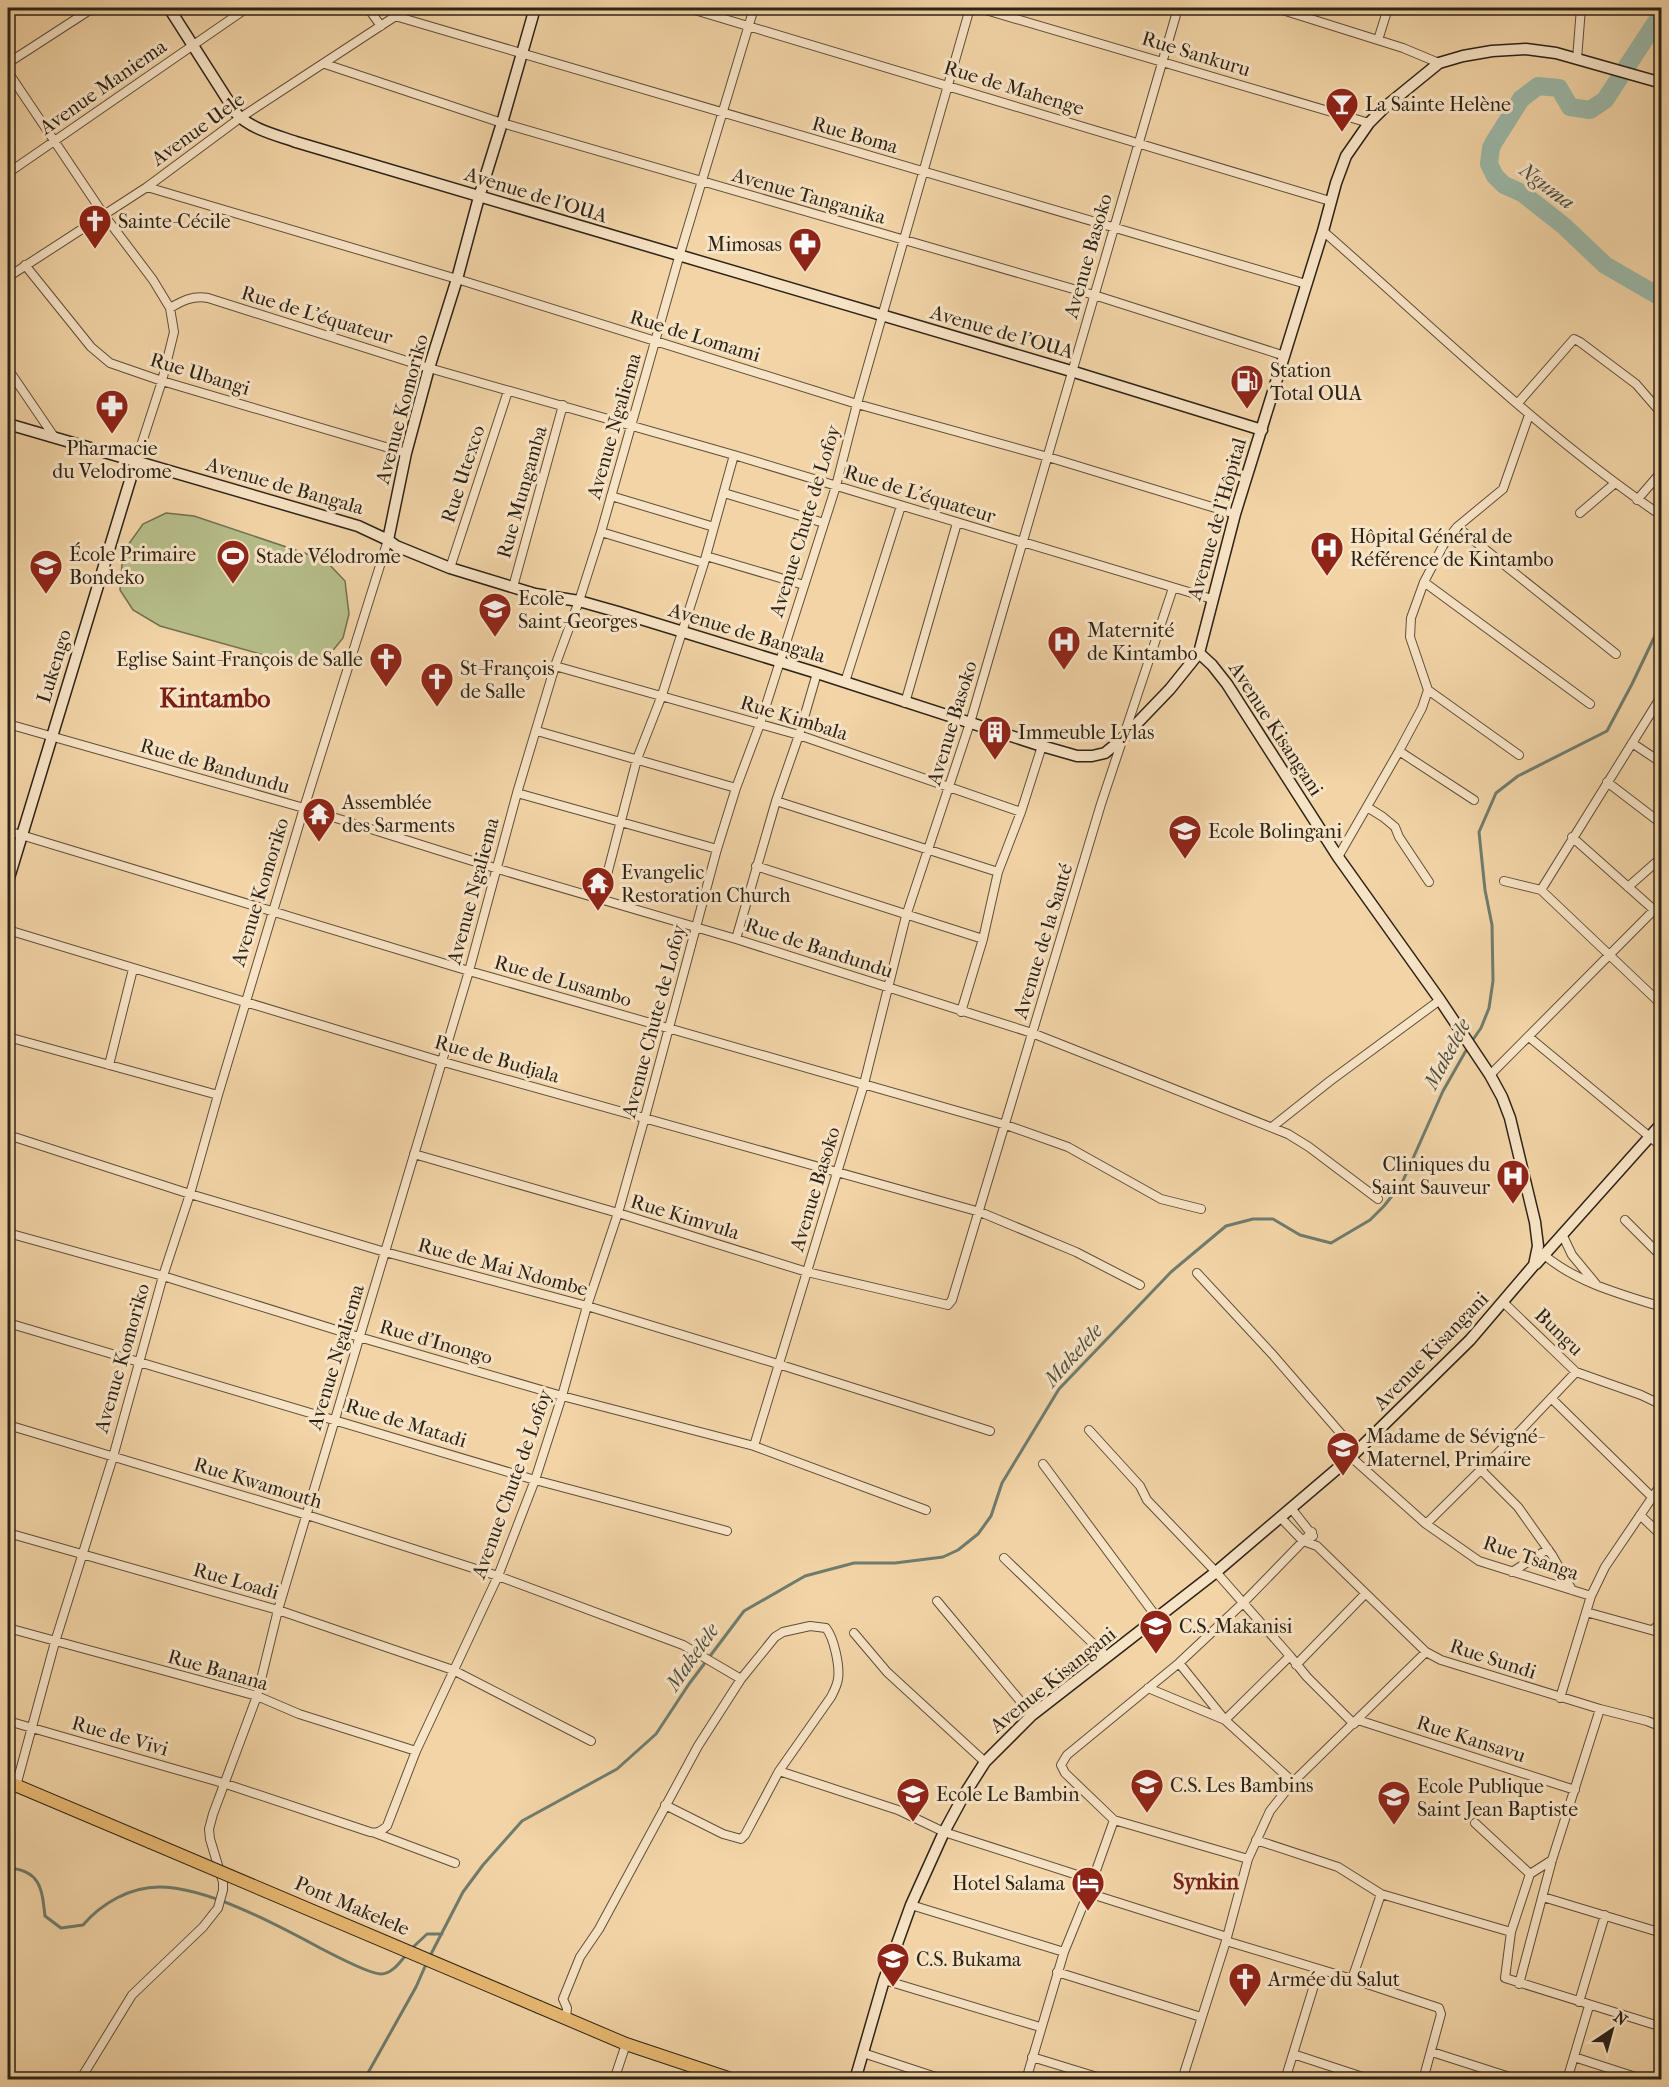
<svg xmlns="http://www.w3.org/2000/svg" width="1669" height="2087" font-family="'IM FELL French Canon',serif">
  <style>
    .pitch { fill: #b6be8a; stroke: #717050; stroke-width: 1.5 }
    .lines { fill: none; stroke-linecap: round; stroke-linejoin: round }
    .stream { stroke: #6f7c6e; stroke-width: 3 }
    .river { stroke: #9bb8a8; stroke-width: 18 }
    .street-casing { stroke: #5e4f3b; stroke-width: 10 }
    .secondary-casing { stroke: #2c2317; stroke-width: 13 }
    .primary-casing { stroke: #2c2317; stroke-width: 14 }
    .street { stroke: #f7e3c5; stroke-width: 8 }
    .secondary { stroke: #f7e3c5; stroke-width: 10 }
    .primary { stroke: #e9ba73; stroke-width: 12 }
    .primary-bridge-casing { stroke: #2c2317; stroke-width: 14; stroke-linecap: butt }
    .primary-bridge { stroke: #e9ba73; stroke-width: 12 }
    .labels { text-anchor: middle; dominant-baseline: central; stroke-width: 6; stroke-linejoin: round; paint-order: stroke }
    .street-label { font-size: 20px; fill: #2c2317; stroke: #f7e3c5 }
    .poi-label { font-size: 20px; fill: #2c2317; stroke: #f7e3c5; text-anchor: start }
    .water-label { font-size: 21px; font-style: italic; fill: #4d5042; stroke: #f7e3c5 }
    .quarter-label { font-size: 22px; font-weight: bold; fill: #7a1f14; stroke: #f7e3c5 }
    .district-label { font-size: 26px; font-weight: bold; fill: #7a1f14; stroke: #f7e3c5 }
  </style>
  <rect width="100%" height="100%" fill="#f2d4a6"/>
  <filter id="stains"><feTurbulence type="fractalNoise" baseFrequency=".00333" numOctaves="4"/><feColorMatrix values="0 0 0 0 .2 0 0 0 0 .09 0 0 0 0 .02 0 0 0 .5 -.17"/></filter>
  <radialGradient id="worn" r=".72"><stop offset=".6" stop-color="#630" stop-opacity="0"/><stop offset="1" stop-color="#630" stop-opacity=".3"/></radialGradient>
  <!-- pitch -->
  <path class="pitch" d="M166,513l28,3 131,44 20,21 4,33 -6,24 -17,21 -26,6 -140,-39 -27,-16 -13,-20 3,-38 20,-28z"/>
  <g class="lines">
    <!-- stream -->
    <path class="stream" d="M1472,1041l9,-13 8,-20 4,-27 -1,-56 -7,-35 -6,-58 17,-39 22,-17 89,-45 25,-47 30,-63
      M8,1868c32,2 34,20 37,48l16,12 22,-3c19,-22 47,-38 76,-38 49,0 120,39 163,62 12,6 47,25 59,25 11,0 19,-12 25,-19
      M410,1950l17,-16h15
      M430,1956l33,-64 20,-27 39,-44 95,-52 39,-35 33,-50 55,-73 61,-35 49,-13h41l48,-6 15,-7 20,-16 13,-18 11,-33 57,-94 112,-117 55,-46 27,-7h20l27,16 31,8 39,-23 14,-14 18,-23 41,-92 25,-44
      M364,2080l52,-93 11,-25"/>
    <!-- river -->
    <path class="river" d="M1662,13l-57,87 -15,10 -20,-3 -11,-19 -21,-2 -17,13 -27,43 -3,6 -2,16 6,12 9,9 18,8 42,33 41,39 57,33"/>
    <!-- street casing -->
    <g class="street-casing">
      <path id="street" d="M368,8l13,18
        M688,8l642,193
        M979,8l390,115
        M1276,8l127,40 36,15
        M395,16l911,268
        M1378,40l10,-32
        M1577,59l4,-51
        M8,63l85,-55
        M325,64l177,59 592,172 191,61
        M8,72l96,143 49,65 17,28 4,24 -12,49 -26,80
        M8,173l239,-165
        M147,187l310,92 400,125 191,53 187,57
        M1323,231c111,97 217,202 339,285
        M25,265l66,82 19,16 52,18 244,72
        M8,277l139,-90 93,-69 168,-110
        M170,308c12,-7 23,-13 38,-10l221,70 305,87 478,144
        M8,369l47,69
        M1518,403l56,-64 6,3 56,42 26,30
        M724,493l100,30
        M611,496l103,31
        M1637,500l25,-29
        M1580,513l34,-29
        M1457,527l159,127
        M601,532l103,31
        M706,556l98,29
        M450,568l58,-177
        M1424,582l166,122
        M513,587l50,-182
        M555,666l244,69 222,77
        M845,682l56,-176
        M1428,690l91,65
        M905,703l52,-180
        M8,724l296,84 194,61 238,70 296,94 256,101 21,13 69,52
        M537,731l199,57
        M1632,743l30,20
        M1399,751l75,49
        M1607,782l55,42
        M517,793l200,56
        M776,801l222,71
        M1367,807l16,10 12,10 4,10 30,45
        M8,831l461,140 537,154 62,22 93,52 40,10
        M1572,837l90,80
        M1338,857l61,-106 23,-43 6,-18 -18,-53 1,-19 13,-36 20,-38 13,-17 46,-38 26,-74
        M756,866l227,73
        M1504,881l37,9 121,115
        M1628,887l34,-30
        M1541,890l121,-195
        M601,898l36,-139 25,-64 42,-132 30,-108
        M8,930l432,131 540,151 96,40 64,33
        M736,939l40,-138 23,-66 18,-62
        M961,1012l22,-73 15,-67 23,-60 21,-66
        M8,1037l210,58
        M1529,1037l133,110
        M109,1065l24,-96
        M1490,1075l164,-165
        M1272,1127l58,-46 110,-81
        M8,1135l182,59 195,58 202,54 191,58 212,67
        M414,1154l204,59 189,59 141,33 4,-5 149,-496 72,-216
        M1625,1220l37,37
        M8,1233l155,43 196,61 203,59 192,50 172,64
        M1562,1234l10,21 24,29
        M1544,1255c34,28 76,39 118,52
        M1197,1273l76,82 83,96
        M1504,1303l72,69 65,23 21,10
        M8,1323l527,157 192,51
        M1551,1398l101,99
        M8,1425l299,90 191,61 185,69 58,34
        M1089,1430l51,56 7,14 69,72 74,84 17,21 47,47
        M754,1446l110,-362 42,-168 64,-193 208,-715
        M1351,1457l75,67 53,37 112,35
        M1043,1464l115,155
        M1481,1470l37,37 34,48 20,35
        M1291,1508l22,28
        M1640,1515l22,21
        M1280,1517l23,24 14,5 109,106 15,8 159,49 47,12 15,6
        M1426,1524l95,-94 55,-58
        M8,1533l270,77 175,60 138,71
        M1004,1558l103,99
        M1512,1572l36,-23
        M937,1601l95,114
        M1586,1612l76,21
        M8,1628l249,68 42,18 117,37
        M1653,1630l9,-9
        M854,1633l33,39 98,90
        M1179,1663l46,57 68,62
        M1296,1665l69,-71
        M1148,1688l77,32 65,-64
        M1560,1698l31,-102 14,-29 57,-84
        M1358,1720l217,70
        M8,1721l215,62 147,49c7,2 11,-1 17,-6l29,-75 82,-175 37,-96 27,-84 25,-90 31,-93 27,-96 72,-268 19,-61 24,-64 76,-238 21,-82 113,-396
        M779,1771l119,39 46,22 149,48
        M16,1786l39,-144 58,-185 50,-181 27,-82 28,-99 86,-287 84,-268
        M1475,1823l55,51
        M375,1833l80,30
        M1256,1840l82,27 43,27 130,38
        M1248,1859l-134,-39 -49,-47 -4,-8 6,-10 112,-92 64,-60 69,-71
        M1552,1860l-22,14 -19,58 -6,46 157,49
        M1088,1893l139,44
        M1543,1897l119,36
        M911,1905l153,47
        M1226,1941l126,38 87,29 2,6 -18,66
        M1057,1972l144,45
        M1352,1979l29,-85
        M884,1980l156,47
        M1519,1984l33,-124 48,-151
        M1579,2002l26,-87
        M566,2018l1,-10 -4,-9 17,-42 19,-28 99,-183 43,-67 34,-42 8,-5 27,-6 16,2c8,10 14,38 12,51 -1,7 -4,12 -7,18l-52,74 -34,64 -4,4 -18,-5 -58,-29
        M1432,2052l87,28
        M863,2053l82,27
        M1293,2054l79,26
        M1032,2057l75,23
        M1574,2057l71,23
        M80,2080l52,-85 71,-68 15,-19 5,-18v-8l-13,-43 -1,-10 4,-15 44,-118 21,-86 191,-639 48,-178 38,-127 24,-65 22,-69 78,-275 75,-249
        M614,2080l12,-36
        M1026,2080l38,-128 24,-59 26,-73
        M1182,2080l44,-139 22,-82 22,-48 23,-29 133,-130
        M1285,2080l34,-111
        M1567,2080l22,-74"/>
    </g>
    <!-- secondary casing -->
    <g class="secondary-casing">
      <path id="secondary" d="M169,8l67,105c14,16 40,22 60,29l775,229 191,59
        M8,424l350,102 30,14 8,6 54,22 85,26 44,7 39,11 199,61 225,73 35,10h15l13,-3 17,-14 48,-50 29,-36 36,-139 88,-283 13,-48 10,-27 23,-33 16,-16 54,-44 24,-7 29,-5 34,-2 30,4 106,30
        M388,540l18,-87 23,-85 28,-89 22,-82 23,-74 33,-115
        M8,881l128,-420
        M1536,1264l126,-141
        M855,2080l29,-100 27,-75 33,-73 20,-37 21,-33 47,-47 184,-143 135,-115 119,-117 64,-75 4,-19 -3,-24 -25,-104 -8,-21 -12,-22 -50,-75 -102,-143 -111,-173 -15,-19 -13,-12"/>
    </g>
    <!-- primary casing -->
    <g class="primary-casing">
      <path id="primary" d="M8,1782l142,60
        M539,2007l87,37 108,36"/>
    </g>
    <!-- street -->
    <use href="#street" class="street"/>
    <!-- secondary -->
    <use href="#secondary" class="secondary"/>
    <!-- primary -->
    <use href="#primary" class="primary"/>
    <!-- primary-bridge casing -->
    <g class="primary-bridge-casing">
      <path id="primary-bridge" d="M150,1842l389,165"/>
    </g>
    <!-- primary-bridge -->
    <use href="#primary-bridge" class="primary-bridge"/>
  </g>
  <!-- icons -->
  <defs>
    <g id="bar-pin" transform="scale(1.725)"><path d="M0 17L-7.5 6A9.5 9.5 0 1 1 7.5 6Z" fill="#8f2418" stroke="#f7e3c5"/><path d="M-6-5H6L.8 .8V4.5H3.5V6h-7V4.5H-.8V.8Z" fill="#fff"/></g>
    <g id="church-pin" transform="scale(1.725)"><path d="M0 17L-7.5 6A9.5 9.5 0 1 1 7.5 6Z" fill="#8f2418" stroke="#f7e3c5"/><path d="M-1.2-6h2.4v3.5h3.3v2.4h-3.3V6h-2.4V-.1h-3.3v-2.4h3.3Z" fill="#fff"/></g>
    <g id="pharmacy-pin" transform="scale(1.725)"><path d="M0 17L-7.5 6A9.5 9.5 0 1 1 7.5 6Z" fill="#8f2418" stroke="#f7e3c5"/><path d="M-2-6h4v4h4v4h-4v4h-4v-4h-4v-4h4Z" fill="#fff"/></g>
    <g id="fuel-pin" transform="scale(1.725)"><path d="M0 17L-7.5 6A9.5 9.5 0 1 1 7.5 6Z" fill="#8f2418" stroke="#f7e3c5"/><path d="M-5.5-6h7V0h2V4h1.3V-2.5L3-4.5l.8-.8L6-3V5H2.5V1h-1V6h-7ZM-4.2-4.7v3.2H.2V-4.7Z" fill="#fff"/></g>
    <g id="hospital-pin" transform="scale(1.725)"><path d="M0 17L-7.5 6A9.5 9.5 0 1 1 7.5 6Z" fill="#8f2418" stroke="#f7e3c5"/><path d="M-5-5h3v3.5h4V-5h3V5h-3V1.5h-4V5h-3Z" fill="#fff"/></g>
    <g id="stadium-pin" transform="scale(1.725)"><path d="M0 17L-7.5 6A9.5 9.5 0 1 1 7.5 6Z" fill="#8f2418" stroke="#f7e3c5"/><path d="M0-5a6.5 5 0 1 0 0 10a6.5 5 0 1 0 0-10ZM-3.5-1.8h7v3.6h-7Z" fill="#fff"/></g>
    <g id="school-pin" transform="scale(1.725)"><path d="M0 17L-7.5 6A9.5 9.5 0 1 1 7.5 6Z" fill="#8f2418" stroke="#f7e3c5"/><path d="M0-5L7-2L0 1L-7-2ZM-4 1L0 2.5L4 1V4Q0 6-4 4Z" fill="#fff"/></g>
    <g id="building-pin" transform="scale(1.725)"><path d="M0 17L-7.5 6A9.5 9.5 0 1 1 7.5 6Z" fill="#8f2418" stroke="#f7e3c5"/><path d="M-4-6H4V6H1V3H-1V6H-4ZM-2.5-4.3h1.7v1.8h-1.7ZM.8-4.3h1.7v1.8H.8ZM-2.5-1h1.7V.8h-1.7ZM.8-1h1.7V.8H.8Z" fill="#fff"/></g>
    <g id="temple-pin" transform="scale(1.725)"><path d="M0 17L-7.5 6A9.5 9.5 0 1 1 7.5 6Z" fill="#8f2418" stroke="#f7e3c5"/><path d="M0-6L5-2H3V0L6.5 2.5H4V6H1.5V3h-3V6H-4V2.5H-6.5L-3 0V-2H-5Z" fill="#fff"/></g>
    <g id="hotel-pin" transform="scale(1.725)"><path d="M0 17L-7.5 6A9.5 9.5 0 1 1 7.5 6Z" fill="#8f2418" stroke="#f7e3c5"/><path d="M-6-4.5h1.5V1H6V5H4.5V3h-9V5H-6ZM-4 0a1.8 1.8 0 1 1 3.6 0ZM.5 0V-2.5h3Q6-2.5 6 0Z" fill="#fff"/></g>
  </defs>
  <g fill-rule="evenodd">
    <use href="#bar-pin" x="1342" y="104"/>
    <use href="#church-pin" x="95" y="221"/>
    <use href="#pharmacy-pin" x="805" y="244"/>
    <use href="#fuel-pin" x="1247" y="381"/>
    <use href="#pharmacy-pin" x="112" y="406"/>
    <use href="#hospital-pin" x="1327" y="548"/>
    <use href="#stadium-pin" x="233" y="556"/>
    <use href="#school-pin" x="46" y="566"/>
    <use href="#school-pin" x="495" y="609"/>
    <use href="#hospital-pin" x="1064" y="642"/>
    <use href="#church-pin" x="386" y="659"/>
    <use href="#church-pin" x="437" y="679"/>
    <use href="#building-pin" x="995" y="732"/>
    <use href="#temple-pin" x="319" y="814"/>
    <use href="#school-pin" x="1185" y="831"/>
    <use href="#temple-pin" x="598" y="883"/>
    <use href="#hospital-pin" x="1513" y="1176"/>
    <use href="#school-pin" x="1343" y="1448"/>
    <use href="#school-pin" x="1156" y="1626"/>
    <use href="#school-pin" x="1147" y="1785"/>
    <use href="#school-pin" x="913" y="1794"/>
    <use href="#school-pin" x="1394" y="1797"/>
    <use href="#hotel-pin" x="1088" y="1883"/>
    <use href="#school-pin" x="893" y="1959"/>
    <use href="#church-pin" x="1245" y="1979"/>
  </g>
  <g class="labels">
    <!-- street labels -->
    <g class="street-label">
      <text transform="translate(1196 54) rotate(17)">Rue Sankuru</text>
      <text transform="translate(103 87) rotate(-35)">Avenue Maniema</text>
      <text transform="translate(1014 88) rotate(17)">Rue de Mahenge</text>
      <text transform="translate(198 129) rotate(-36)">Avenue Uele</text>
      <text transform="translate(855 135) rotate(16)">Rue Boma</text>
      <text transform="translate(536 195) rotate(17)">Avenue de l’OUA</text>
      <text transform="translate(809 196) rotate(16)">Avenue Tanganika</text>
      <text transform="translate(1088 256) rotate(-74)">Avenue Basoko</text>
      <text transform="translate(317 315) rotate(17)">Rue de L'équateur</text>
      <text transform="translate(1002 332) rotate(16)">Avenue de l’OUA</text>
      <text transform="translate(695 336) rotate(17)">Rue de Lomami</text>
      <text transform="translate(200 374) rotate(17)">Rue Ubangi</text>
      <text transform="translate(402 409) rotate(-75)">Avenue Komoriko</text>
      <text transform="translate(614 426) rotate(-74)">Avenue Ngaliema</text>
      <text transform="translate(463 474) rotate(-72)">Rue Utexco</text>
      <text transform="translate(285 486) rotate(16)">Avenue de Bangala</text>
      <text transform="translate(522 492) rotate(-74)">Rue Mungamba</text>
      <text transform="translate(920 494) rotate(17)">Rue de L'équateur</text>
      <text transform="translate(1217 519) rotate(-74)">Avenue de l’Hôpital</text>
      <text transform="translate(805 521) rotate(-73)">Avenue Chute de Lofoy</text>
      <text transform="translate(747 633) rotate(17)">Avenue de Bangala</text>
      <text transform="translate(54 666) rotate(-73)">Lukengo</text>
      <text transform="translate(794 718) rotate(17)">Rue Kimbala</text>
      <text transform="translate(952 723) rotate(-73)">Avenue Basoko</text>
      <text transform="translate(1276 729) rotate(57)">Avenue Kisangani</text>
      <text transform="translate(215 766) rotate(16)">Rue de Bandundu</text>
      <text transform="translate(473 891) rotate(-75)">Avenue Ngaliema</text>
      <text transform="translate(260 892) rotate(-73)">Avenue Komoriko</text>
      <text transform="translate(1043 941) rotate(-73)">Avenue de la Santé</text>
      <text transform="translate(819 948) rotate(18)">Rue de Bandundu</text>
      <text transform="translate(563 981) rotate(16)">Rue de Lusambo</text>
      <text transform="translate(654 1021) rotate(-75)">Avenue Chute de Lofoy</text>
      <text transform="translate(497 1059) rotate(16)">Rue de Budjala</text>
      <text transform="translate(815 1189) rotate(-73)">Avenue Basoko</text>
      <text transform="translate(685 1217) rotate(17)">Rue Kimvula</text>
      <text transform="translate(503 1267) rotate(15)">Rue de Mai Ndombe</text>
      <text transform="translate(1559 1332) rotate(44)">Bungu</text>
      <text transform="translate(436 1342) rotate(16)">Rue d'Inongo</text>
      <text transform="translate(1431 1351) rotate(-46)">Avenue Kisangani</text>
      <text transform="translate(336 1357) rotate(-73)">Avenue Ngaliema</text>
      <text transform="translate(122 1358) rotate(-74)">Avenue Komoriko</text>
      <text transform="translate(406 1423) rotate(17)">Rue de Matadi</text>
      <text transform="translate(258 1483) rotate(17)">Rue Kwamouth</text>
      <text transform="translate(512 1484) rotate(-70)">Avenue Chute de Lofoy</text>
      <text transform="translate(1531 1558) rotate(19)">Rue Tsanga</text>
      <text transform="translate(236 1581) rotate(16)">Rue Loadi</text>
      <text transform="translate(1493 1659) rotate(18)">Rue Sundi</text>
      <text transform="translate(218 1670) rotate(16)">Rue Banana</text>
      <text transform="translate(1053 1680) rotate(-39)">Avenue Kisangani</text>
      <text transform="translate(120 1736) rotate(16)">Rue de Vivi</text>
      <text transform="translate(1471 1739) rotate(18)">Rue Kansavu</text>
      <text transform="translate(352 1906) rotate(23)">Pont Makelele</text>
    </g>
    <!-- poi labels -->
    <g class="poi-label">
      <text x="1365" y="104">La Sainte Helène</text>
      <text x="118" y="221">Sainte-Cécile</text>
      <text x="782" y="244" text-anchor="end">Mimosas</text>
      <text x="1270" y="370">Station<tspan x="1270" dy="23">Total OUA</tspan></text>
      <text x="112" y="448" text-anchor="middle">Pharmacie<tspan x="112" dy="23">du Velodrome</tspan></text>
      <text x="1350" y="536">Hôpital Général de<tspan x="1350" dy="23">Référence de Kintambo</tspan></text>
      <text x="69" y="554">École Primaire<tspan x="69" dy="23">Bondeko</tspan></text>
      <text x="256" y="556">Stade Vélodrome</text>
      <text x="518" y="598">Ecole<tspan x="518" dy="23">Saint-Georges</tspan></text>
      <text x="1087" y="630">Maternité<tspan x="1087" dy="23">de Kintambo</tspan></text>
      <text x="363" y="659" text-anchor="end">Eglise Saint-François de Salle</text>
      <text x="460" y="668">St-François<tspan x="460" dy="23">de Salle</tspan></text>
      <text x="1018" y="732">Immeuble Lylas</text>
      <text x="342" y="802">Assemblée<tspan x="342" dy="23">des Sarments</tspan></text>
      <text x="1208" y="831">Ecole Bolingani</text>
      <text x="621" y="872">Evangelic<tspan x="621" dy="23">Restoration Church</tspan></text>
      <text x="1490" y="1164" text-anchor="end">Cliniques du<tspan x="1490" dy="23">Saint Sauveur</tspan></text>
      <text x="1366" y="1436">Madame de Sévigné-<tspan x="1366" dy="23">Maternel, Primaire</tspan></text>
      <text x="1179" y="1626">C.S. Makanisi</text>
      <text x="1170" y="1785">C.S. Les Bambins</text>
      <text x="1417" y="1786">Ecole Publique<tspan x="1417" dy="23">Saint Jean Baptiste</tspan></text>
      <text x="936" y="1794">Ecole Le Bambin</text>
      <text x="1065" y="1883" text-anchor="end">Hotel Salama</text>
      <text x="916" y="1959">C.S. Bukama</text>
      <text x="1268" y="1979">Armée du Salut</text>
    </g>
    <!-- water labels -->
    <g class="water-label">
      <text transform="translate(1547 186) rotate(37)">Nguma</text>
      <text transform="translate(1447 1054) rotate(-62)">Makelele</text>
      <text transform="translate(1073 1355) rotate(-48)">Makelele</text>
      <text transform="translate(692 1657) rotate(-55)">Makelele</text>
    </g>
    <!-- quarter labels -->
    <g class="quarter-label">
      <text x="1206" y="1882">Synkin</text>
    </g>
    <!-- district labels -->
    <g class="district-label">
      <text x="215" y="698">Kintambo</text>
    </g>
  </g>
  <!-- margin -->
  <rect width="1669" height="2087" fill="none" stroke="#f2d4a6" stroke-width="30"/>
  <rect x="9" y="9" width="1651" height="2069" fill="none" stroke="#2c2317" stroke-width="3"/>
  <rect x="15" y="15" width="1639" height="2057" fill="none" stroke="#2c2317" stroke-width="1.5"/>
  <!-- north arrow -->
  <g transform="translate(1612 2030) rotate(36)" stroke="#f7e3c5" stroke-width="4.5" paint-order="stroke">
  <path d="M0-4.5L10 22L0 15L-10 22Z" fill="#2c2317"/>
  <text y="-9" font-size="16" font-weight="bold" text-anchor="middle" fill="#2c2317">N</text>
  </g>
  <rect width="100%" height="100%" filter="url(#stains)"/>
  <rect width="100%" height="100%" fill="url(#worn)"/>
</svg>
